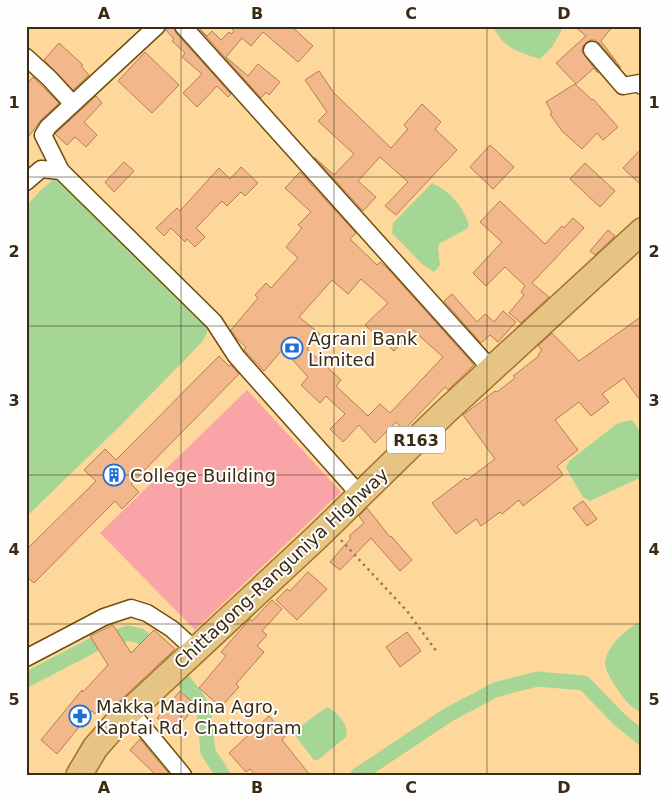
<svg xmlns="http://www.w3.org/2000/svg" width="668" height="801" font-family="'DejaVu Sans',sans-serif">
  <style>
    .green { fill: #f9a5a7 }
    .water { fill: #a6d695 }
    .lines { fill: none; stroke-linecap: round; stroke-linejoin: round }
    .canal { stroke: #a6d695; stroke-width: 15 }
    .building { fill: #f2b88c; stroke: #b47e53; fill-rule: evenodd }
    .minor-casing { stroke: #704e0b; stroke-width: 19 }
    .primary-casing { stroke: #9f7426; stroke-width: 28 }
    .path { stroke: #987d53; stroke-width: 2.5; stroke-dasharray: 2.5 4; stroke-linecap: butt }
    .minor { stroke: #fff; stroke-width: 16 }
    .primary { stroke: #e6c483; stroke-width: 25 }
    .grid { fill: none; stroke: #3a2b12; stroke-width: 1; stroke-opacity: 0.55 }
    .labels { text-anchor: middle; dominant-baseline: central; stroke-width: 4; stroke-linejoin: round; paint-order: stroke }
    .shield { fill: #fefefe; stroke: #756a59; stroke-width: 1 }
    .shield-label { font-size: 16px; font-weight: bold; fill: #3a2b12 }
    .poi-label { font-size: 18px; fill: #3a2b12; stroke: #fefefe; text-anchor: start }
    .street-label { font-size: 18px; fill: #3a2b12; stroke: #fefefe }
    .neatline { fill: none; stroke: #3a2b12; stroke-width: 2 }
    .grid-label { font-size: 16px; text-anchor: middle; font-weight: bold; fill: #3a2b12 }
  </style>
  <rect width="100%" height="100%" fill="#fed79a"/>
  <!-- green -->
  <path class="green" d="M247,390l94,102 -146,138 -95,-97z"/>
  <!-- water -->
  <path class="water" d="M493,26h71l-12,21 -12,12c-22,-7 -37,-11 -47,-33z
    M55,178l76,68 78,81 -6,14 -82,84 -95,92v-311l15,-16z
    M432,183c19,9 30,22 37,42l-2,4 -27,14 -2,5 2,17 -6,7 -13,-9 -29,-30 1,-10z
    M632,420l10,14v43l-52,24 -7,-4 -17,-29 3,-7 49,-38z
    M642,621v93c-4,-3 -9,-6 -13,-10 -6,-6 -24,-31 -24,-40 1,-18 21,-35 37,-43z
    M327,707c10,5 23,19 19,30l-28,23h-4l-18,-23 -2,-6z"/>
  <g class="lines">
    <!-- canal -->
    <path class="canal" d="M26,680l67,-35 35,-12 12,3 24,19 35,46 5,12 4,39 15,23
      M358,775l90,-60 47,-25 42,-11 47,4 36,37 22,18"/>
  </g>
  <!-- building -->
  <path class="building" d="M167,26h6l3,7 55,61 -3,3 -11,-11 -20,21 -14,-14 19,-19 -20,-17 3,-4 -13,-12 2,-2 -8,-9z
    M197,26l10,10 5,-5 9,9 8,-8 2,2 3,-3 -5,-5h62l22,20 -15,16 -35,-30 -12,14 -9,-8 -16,19 22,19 10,-12 22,18 -11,13 -3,-3 -5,6z
    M574,26h39l-12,15 20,27 -22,-25 -4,-3h-5l-7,6 -1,6 16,21 -4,-5 -18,16 -20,-21 30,-27z
    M59,43l24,22 -2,1 8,9 -16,15 -29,-30z
    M145,52l34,33 -27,28 -34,-32z
    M319,71l15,22 57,55 17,-19 -4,-4 18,-21 19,18 -6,7 22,21 -61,65 -11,-9 23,-24 -28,-25 -22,24 18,16 -13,14 -49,-54 20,18 20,-21 -36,-33 9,-9 -22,-32z
    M33,77l26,26 -18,17 -15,20v-55z
    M575,84l17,16 1,-1 25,28 -15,13 -6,-7 -15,16 -20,-18 -12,-17 2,-1 -6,-11z
    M96,96l6,7 -18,19 13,13 -11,12 -11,-10 -8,8 -12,-11z
    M490,145l24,22 -21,22 -23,-22z
    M642,148v38l-19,-18z
    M124,162l10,9 -20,21 -9,-10z
    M585,163l30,28 -15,16 -30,-28z
    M241,167l17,16 -13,13 -4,-4 -14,14 -5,-5 -25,26 -1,1 9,9 -10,10 -8,-8 -2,3 -14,-14 -7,8 -8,-8 21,-20 3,3 39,-43 11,11z
    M300,172l56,61 -6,6 27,26 3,-3 9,8 85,95 -26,25 -3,-3 -41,43 -8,-8 -21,21 -16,-18 -16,17 -13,-13 15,-15 -19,-18 -6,7 -19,-18 7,-8 -25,-28 -19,22 -20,-21 2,-3 -9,-8 -6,-9 27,-32 -3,-3 11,-12 5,5 27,-30 -12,-11 16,-19 -4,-3 13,-13 -26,-24zM361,279l27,24 -23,22 29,26 19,-21 30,27 -53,56 -10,-9 -12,12 -32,-30 5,-6 -34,-31 13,-15 -21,-17 33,-37 16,14z
    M500,201l45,43 17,-18 2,2 9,-10 11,10 -52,55 17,14 -28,26 -12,-10 15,-18 -3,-3 4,-6 -20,-19 -19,19 -13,-13 29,-31 -22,-20z
    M608,230l7,6 -20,19 -5,-4z
    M452,294l25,28 8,-8 9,8 9,-11 13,11 -18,20 -8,-7 -9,8 -37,-42z
    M642,316v87l-18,-25 -22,16 7,8 -18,14 -12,-14 -24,18 23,30 -21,16 6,9 -40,31 -4,-6 -17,14 -2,-2 -19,14 -5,-7 -20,15 -24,-31 33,-25 2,2 28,-21 -32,-44 32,-24 2,1 18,-14 -2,-2 26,-20 -1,-1 4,-5 -4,-4 14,-13 27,28z
    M219,356l10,10 2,-1 8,9 -108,110 8,8 -17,17 -7,-8 -81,82 -8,-7v-26l70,-69 -12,-11 21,-21 11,11z
    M583,501l14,18 -10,7 -14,-18z
    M367,508l23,29 1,-1 21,24 -12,11 -29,-33 -31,32 -10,-8 21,-24 -2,-2 15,-13 -5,-7z
    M308,572l19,17 -30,31 -21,-20 11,-11 3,2z
    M272,600l10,9 -20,22 5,4 -10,11 7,6 -28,32 3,3 -18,20 -22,-19 27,-32 -5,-4 29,-33 2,2z
    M113,625l18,28 23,-23 21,19 -65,61 -6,-6 -9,10 -3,-3 -35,43 -16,-14 41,-50 1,2 25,-27 -18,-29z
    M407,632l14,19 -21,16 -14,-20z
    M180,691l11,10 -4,5 5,5 -19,22 -16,-15z
    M269,716l17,19 -4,5 28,35h-55l-5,-6 -4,3 -17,-19z
    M140,739l30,36h-14l-26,-25z"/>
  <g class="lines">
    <!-- minor casing -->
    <g class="minor-casing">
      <path id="minor" d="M183,26l309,344
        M592,50l31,36 17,-3 2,3
        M26,57l23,21 23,25
        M61,171l-18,-36 5,-8 109,-101
        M26,182l15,-13 20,2 153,151 22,34 124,139
        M26,658l78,-41 27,-9 16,5 25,16 23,21
        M130,711l53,64"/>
    </g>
    <!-- primary casing -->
    <g class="primary-casing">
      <path id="primary" d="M79,775l16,-27 20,-23 202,-188 127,-124 198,-182"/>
    </g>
    <!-- path -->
    <path class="path" d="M341,540l66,71 30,41"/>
    <!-- minor -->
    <use href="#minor" class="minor"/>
    <!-- primary -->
    <use href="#primary" class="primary"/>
  </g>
  <!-- grid -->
  <path class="grid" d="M181,26v749M334,26v749M487,26v749M26,177h616M26,326h616M26,475h616M26,624h616"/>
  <!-- icons -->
  <defs>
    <g id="bank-ring" transform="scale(1.125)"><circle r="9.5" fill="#fefefe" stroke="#1f6ed8" stroke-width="1.5"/><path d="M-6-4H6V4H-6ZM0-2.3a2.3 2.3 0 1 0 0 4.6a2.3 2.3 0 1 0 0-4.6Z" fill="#1f6ed8"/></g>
    <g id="building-ring" transform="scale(1.125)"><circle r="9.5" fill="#fefefe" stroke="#1f6ed8" stroke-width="1.5"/><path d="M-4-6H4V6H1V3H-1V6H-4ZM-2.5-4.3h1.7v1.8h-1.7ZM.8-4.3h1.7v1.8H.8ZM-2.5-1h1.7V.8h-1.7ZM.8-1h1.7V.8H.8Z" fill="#1f6ed8"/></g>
    <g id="pharmacy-ring" transform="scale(1.125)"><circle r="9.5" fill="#fefefe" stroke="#1f6ed8" stroke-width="1.5"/><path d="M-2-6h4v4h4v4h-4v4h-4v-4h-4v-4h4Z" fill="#1f6ed8"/></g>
  </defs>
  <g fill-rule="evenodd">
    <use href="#bank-ring" x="292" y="348"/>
    <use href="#building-ring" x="114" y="475"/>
    <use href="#pharmacy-ring" x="80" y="716"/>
  </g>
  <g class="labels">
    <!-- shield labels -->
    <rect class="shield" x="387" y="426.5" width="58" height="27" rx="4"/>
    <g class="shield-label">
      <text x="416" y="440">R163</text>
    </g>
    <!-- poi labels -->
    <g class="poi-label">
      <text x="308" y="338">Agrani Bank<tspan x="308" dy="21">Limited</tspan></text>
      <text x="130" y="475">College Building</text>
      <text x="96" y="706">Makka Madina Agro,<tspan x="96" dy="21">Kaptai Rd, Chattogram</tspan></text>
    </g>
    <!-- street labels -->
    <g class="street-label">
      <text transform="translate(281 568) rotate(-43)">Chittagong-Ranguniya Highway</text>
    </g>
  </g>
  <!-- border -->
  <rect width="668" height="801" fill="none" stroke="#fefefe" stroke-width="55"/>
  <rect x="28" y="28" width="612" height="746" class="neatline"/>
  <g class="grid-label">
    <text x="104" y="19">A</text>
    <text x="257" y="19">B</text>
    <text x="411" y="19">C</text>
    <text x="564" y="19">D</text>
    <text x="14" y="108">1</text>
    <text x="654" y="108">1</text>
    <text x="14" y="257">2</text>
    <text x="654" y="257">2</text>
    <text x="14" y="406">3</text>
    <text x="654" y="406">3</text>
    <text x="14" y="555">4</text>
    <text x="654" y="555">4</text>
    <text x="14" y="705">5</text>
    <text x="654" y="705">5</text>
    <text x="104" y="793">A</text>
    <text x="257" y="793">B</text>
    <text x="411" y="793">C</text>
    <text x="564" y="793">D</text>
  </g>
</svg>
